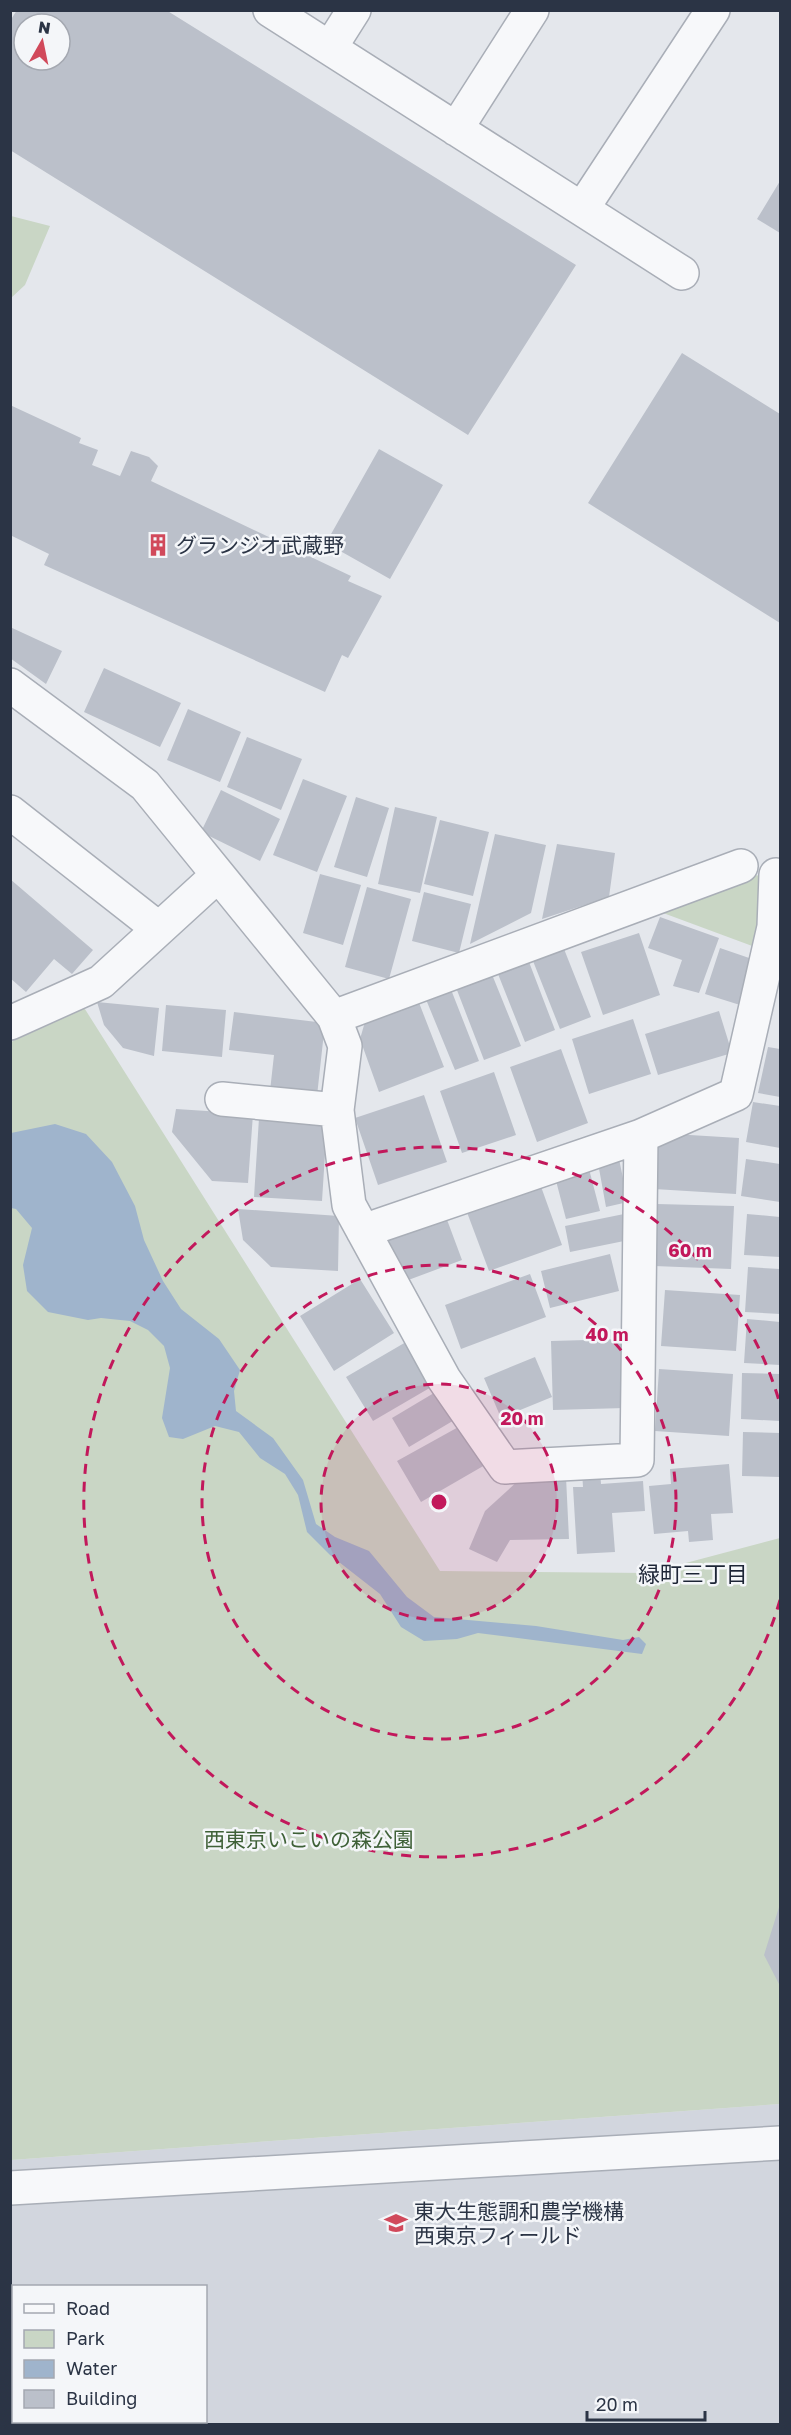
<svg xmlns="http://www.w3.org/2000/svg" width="791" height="2435" font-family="'Golos Text','Noto Sans JP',sans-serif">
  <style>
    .built { fill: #d2d6de; fill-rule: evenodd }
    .green { fill: #c9d6c5 }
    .water { fill: #9fb4cc }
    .building { fill: #bbc0ca; fill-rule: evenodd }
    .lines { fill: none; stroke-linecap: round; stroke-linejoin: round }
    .minor-casing { stroke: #a9aeb7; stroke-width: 36 }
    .minor { stroke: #f7f8fa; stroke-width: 33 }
    .ring { fill: none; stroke: #c2185b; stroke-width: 3; stroke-dasharray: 10 8 }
    .labels { text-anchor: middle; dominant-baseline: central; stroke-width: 5; stroke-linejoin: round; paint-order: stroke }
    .poi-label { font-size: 21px; fill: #2b3445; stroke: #f4f6f9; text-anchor: start }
    .park-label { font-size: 21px; fill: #3f6138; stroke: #f4f6f9 }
    .neighbourhood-label { font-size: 22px; fill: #1d2536; stroke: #f4f6f9 }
    .centre { fill: #c2185b; stroke: #f4f6f9; stroke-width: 3 }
    .ring-label { font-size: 18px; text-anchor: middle; font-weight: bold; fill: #c2185b; stroke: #f4f6f9; stroke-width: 5; stroke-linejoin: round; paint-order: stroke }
  </style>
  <rect width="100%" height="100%" fill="#e4e7ec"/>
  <!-- built -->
  <path class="built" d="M780,2104v320h-769v-264zM14,2286h192v136h-192z"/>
  <!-- green -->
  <path class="green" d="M11,216l39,10 -25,59 -14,13z
    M741,871l30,8 -8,71 -116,-43z
    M83,1006l357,565 208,2 132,-35v566l-769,56v-1118l52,-24z"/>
  <!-- water -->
  <path class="water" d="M55,1124l31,10 26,28 23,44 9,34 19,41 18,28 38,30 21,31 -6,21 2,20 37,27 30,42 13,44 19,13 34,14 38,46 27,20 102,9 87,14 16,-3 7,7 -4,10 -164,-21 -21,6 -33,2 -23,-14 -21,-33 -50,-39 -23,-23 -9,-37 -13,-21 -25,-16 -21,-26 -24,-6 -32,13 -14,-2 -7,-19 8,-50 -6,-22 -16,-16 -18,-9 -29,-3 -13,2 -40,-8 -21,-21 -4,-26 9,-37 -16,-19 -5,-1v-75z"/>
  <!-- building -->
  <path class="building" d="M17,10h149l410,255 -108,170 -458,-285v-129zM24,24h36v36h-36z
    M780,181v52l-23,-14z
    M682,353l98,61v209l-192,-120z
    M10,405l71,33 -2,5 19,7 -6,15 28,11 11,-25 18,6 9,9 -7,15 200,95 -3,5 34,15 -34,62 -6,-3 -17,37 -281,-127 5,-11 -39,-19z
    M379,449l64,36 -53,94 -64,-36z
    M10,627l52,24 -16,33 -36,-26z
    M104,668l77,35 -21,44 -76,-35z
    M188,709l53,23 -21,50 -53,-22z
    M247,737l55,22 -21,51 -54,-23z
    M303,779l44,17 -30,76 -44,-17z
    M221,790l59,29 -20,42 -59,-29z
    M356,797l33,11 -22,69 -33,-10z
    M395,807l42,10 -17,76 -42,-9z
    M440,820l49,12 -16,64 -49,-12z
    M495,834l51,11 -15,68 -61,31z
    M557,844l58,9 -6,44 -67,22z
    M320,874l41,11 -18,60 -40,-12z
    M10,879l83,71 -21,24 -18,-15 -28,33 -16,-14z
    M367,887l44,12 -22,80 -44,-12z
    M424,892l47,12 -12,49 -47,-12z
    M660,917l59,21 -20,55 -26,-7 9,-26 -34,-12z
    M639,933l21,62 -57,20 -22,-63z
    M720,948l35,12 -15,45 -35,-11z
    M564,949l27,68 -31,12 -27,-68z
    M529,962l26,68 -30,12 -27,-68z
    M491,972l30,74 -37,14 -29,-75z
    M450,987l29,74 -24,9 -30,-73z
    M416,995l28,72 -65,25 -19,-53 7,-24z
    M97,1002l62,6 -5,48 -31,-8 -19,-23z
    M166,1005l60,5 -4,47 -60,-6z
    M719,1011l13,42 -74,22 -13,-41z
    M234,1012l91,11 -8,73 -47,-5 4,-36 -45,-5z
    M633,1019l18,55 -62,20 -17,-55z
    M768,1047l12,2v48l-22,-4z
    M561,1049l27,74 -51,19 -27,-75z
    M494,1072l22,63 -54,18 -22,-62z
    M424,1095l23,67 -69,23 -23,-67z
    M753,1102l27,4v42l-34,-6z
    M176,1109l77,5 -5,69 -36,-2 -40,-49z
    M259,1118l68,5 -5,78 -68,-4z
    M657,1133l82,5 -3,56 -82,-5z
    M619,1159l9,43 -22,5 -8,-44z
    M746,1159l34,5v38l-39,-6z
    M589,1169l11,42 -34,8 -11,-42z
    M539,1181l23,64 -73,26 -24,-64z
    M657,1204l77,2 -3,63 -77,-3z
    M238,1209l101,7 -1,55 -67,-4 -28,-27z
    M624,1214l5,26 -59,12 -5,-26z
    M747,1214l33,3v40l-36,-2z
    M446,1217l16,43 -59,22 -17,-44z
    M610,1254l9,37 -69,17 -9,-37z
    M748,1267l32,2v45l-35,-2z
    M530,1274l16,43 -85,32 -16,-44z
    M360,1279l34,54 -60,38 -34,-55z
    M665,1290l75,5 -4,56 -75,-5z
    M747,1319l33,3v43l-36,-2z
    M623,1339l2,69 -72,2 -2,-69z
    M406,1342l27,44 -60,35 -27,-44z
    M535,1357l17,40 -51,21 -17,-40z
    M659,1369l74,5 -4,62 -74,-5z
    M742,1373l38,1v47l-39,-2z
    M439,1390l17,29 -47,28 -17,-29z
    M462,1425l23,40 -64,37 -24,-41z
    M743,1432l37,1v44l-38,-1z
    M729,1464l4,49 -22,1 2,26 -24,2 -1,-11 -34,3 -5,-48 22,-2 -1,-15z
    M600,1470l1,14 42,-3 2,30 -33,2 3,39 -38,2 -4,-67h10l-1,-16z
    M566,1477l3,62 -59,1 -13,22 -28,-13 16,-38 35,-32z
    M780,1904v82l-16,-31z"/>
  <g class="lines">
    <!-- minor casing -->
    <g class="minor-casing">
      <path id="minor" d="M270,10l412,263
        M330,48l24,-38
        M456,129l76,-119
        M582,209l131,-199
        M10,685l135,100 189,232 11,29 -8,64 12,95 95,174 61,88 132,-7 4,-324 95,-42 38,-167 2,-52
        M10,812l149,117
        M334,1017l407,-151
        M10,1023l91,-41 117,-107
        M222,1099l115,11
        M363,1231l278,-95
        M10,2188l770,-45"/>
    </g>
    <!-- minor -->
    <use href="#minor" class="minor"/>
  </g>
  <!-- distance rings -->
  <circle cx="439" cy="1502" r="118" fill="#c2185b" fill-opacity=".12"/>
  <g class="ring">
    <circle cx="439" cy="1502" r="118"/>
    <circle cx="439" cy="1502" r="237"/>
    <path d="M780 1600A355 355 0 1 1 780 1404"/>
  </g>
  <!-- icons -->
  <defs>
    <g id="building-bare" transform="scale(1.8)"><path d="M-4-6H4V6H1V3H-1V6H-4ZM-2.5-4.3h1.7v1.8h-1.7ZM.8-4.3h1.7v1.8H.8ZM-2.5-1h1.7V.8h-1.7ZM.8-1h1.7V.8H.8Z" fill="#d1495b" stroke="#f4f6f9" stroke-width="2.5" paint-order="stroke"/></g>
    <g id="university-bare" transform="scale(1.8)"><path d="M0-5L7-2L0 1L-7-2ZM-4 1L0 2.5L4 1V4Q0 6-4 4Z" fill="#d1495b" stroke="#f4f6f9" stroke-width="2.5" paint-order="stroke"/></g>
  </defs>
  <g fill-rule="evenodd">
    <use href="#building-bare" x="158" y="545"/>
    <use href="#university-bare" x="396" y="2223"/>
  </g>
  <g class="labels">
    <!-- poi labels -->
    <g class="poi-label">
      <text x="176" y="545">グランジオ武蔵野</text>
      <text x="414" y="2211">東大生態調和農学機構<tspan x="414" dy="24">西東京フィールド</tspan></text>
    </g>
    <!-- park labels -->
    <g class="park-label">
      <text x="309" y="1839">西東京いこいの森公園</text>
    </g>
    <!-- neighbourhood labels -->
    <g class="neighbourhood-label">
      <text x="693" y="1573">緑町三丁目</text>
    </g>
  </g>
  <circle cx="439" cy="1502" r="9" class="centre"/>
  <g class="ring-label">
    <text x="690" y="1257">60 m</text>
    <text x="607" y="1341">40 m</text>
    <text x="522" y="1425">20 m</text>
  </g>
  <!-- border -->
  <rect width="791" height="2435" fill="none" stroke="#2b3445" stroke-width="24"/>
  <!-- legend -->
  <rect x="12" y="2285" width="195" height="138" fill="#f4f6f9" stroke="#a4a8b1" stroke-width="1.5"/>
  <rect x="24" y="2304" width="30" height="9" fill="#f7f8fa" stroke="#a4a8b1" stroke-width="1.5"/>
  <text x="66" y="2315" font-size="18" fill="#2b3445">Road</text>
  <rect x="24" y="2330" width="30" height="18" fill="#c9d6c5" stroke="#a4a8b1" stroke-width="1.5"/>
  <text x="66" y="2345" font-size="18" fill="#2b3445">Park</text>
  <rect x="24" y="2360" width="30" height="18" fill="#9fb4cc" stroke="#a4a8b1" stroke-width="1.5"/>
  <text x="66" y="2375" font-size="18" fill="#2b3445">Water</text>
  <rect x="24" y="2390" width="30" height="18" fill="#bbc0ca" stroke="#a4a8b1" stroke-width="1.5"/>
  <text x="66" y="2405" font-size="18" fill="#2b3445">Building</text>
  <!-- north arrow -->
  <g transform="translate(42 42) rotate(9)"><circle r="28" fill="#f4f6f9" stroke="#a4a8b1" stroke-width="1.5"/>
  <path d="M0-4.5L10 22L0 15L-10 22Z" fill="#d1495b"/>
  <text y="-9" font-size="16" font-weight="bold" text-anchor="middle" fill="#2b3445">N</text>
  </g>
  <!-- scale -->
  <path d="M587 2411v9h118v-9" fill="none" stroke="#2b3445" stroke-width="3"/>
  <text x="596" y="2411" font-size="18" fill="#2b3445" stroke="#f4f6f9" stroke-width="4.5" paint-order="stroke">20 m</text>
</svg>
